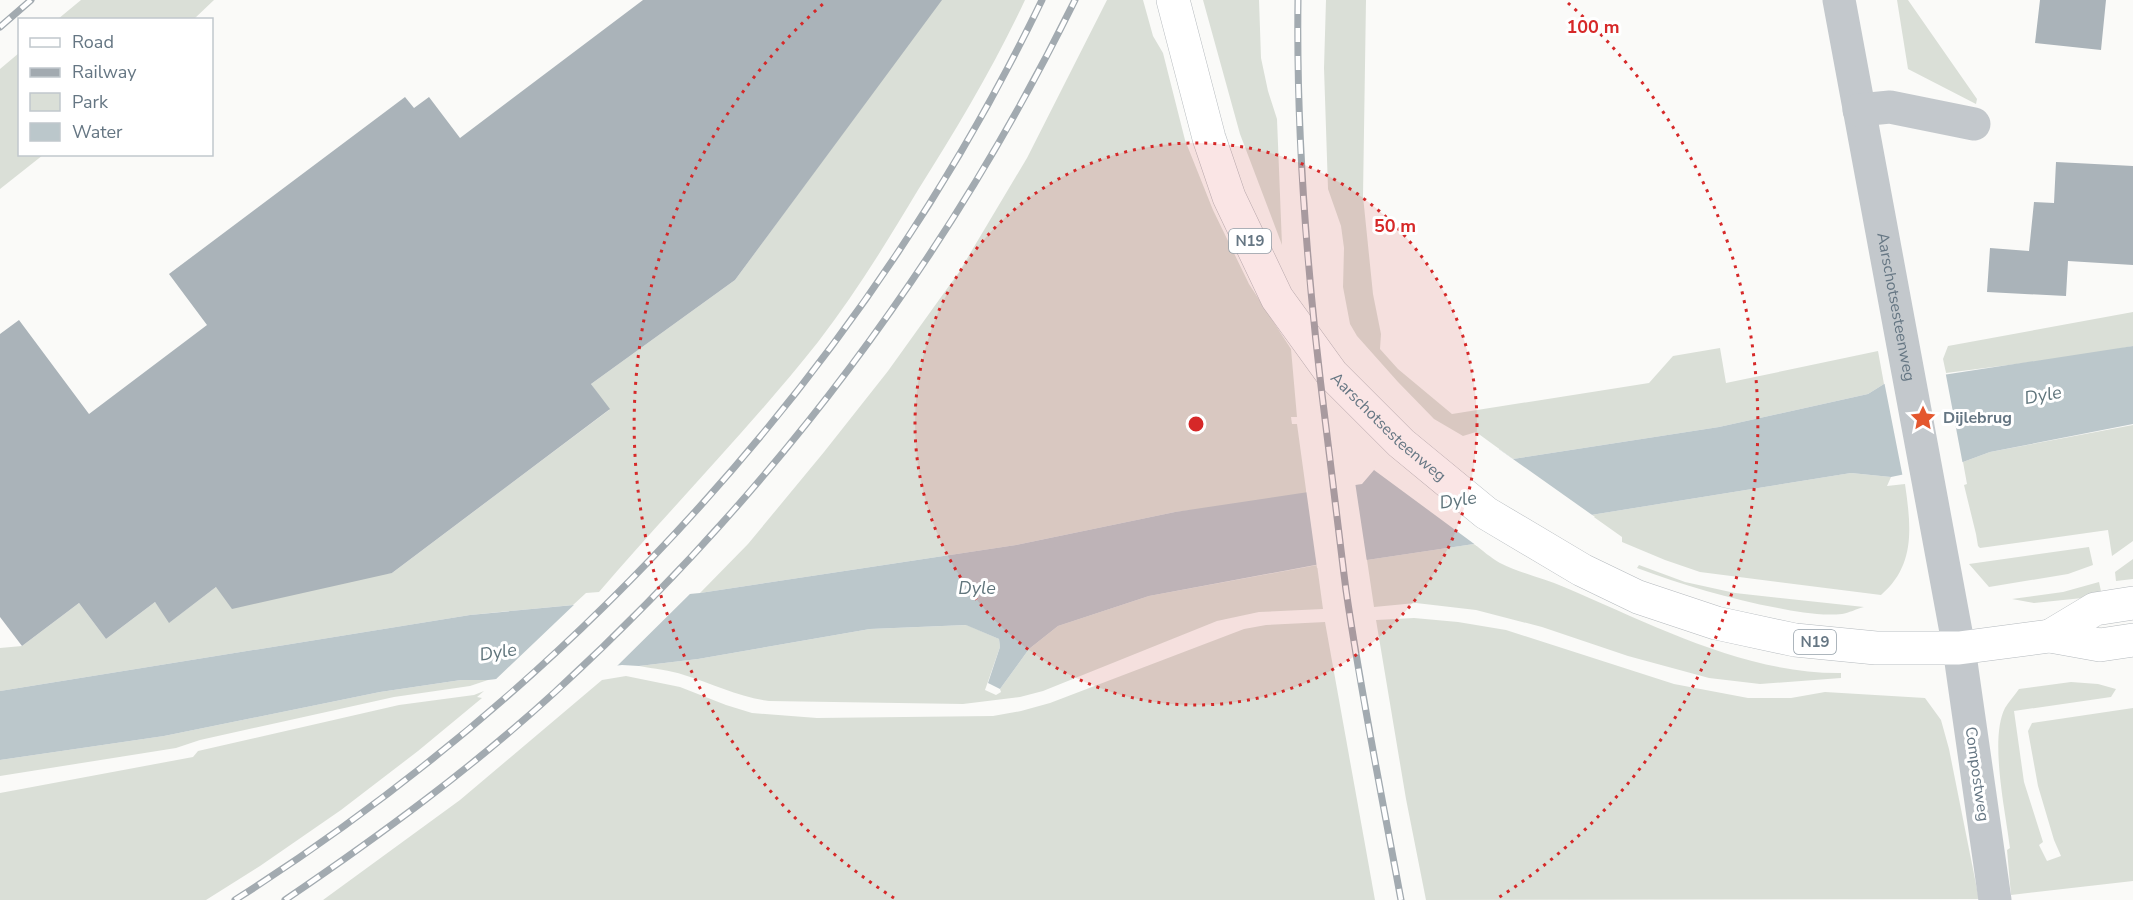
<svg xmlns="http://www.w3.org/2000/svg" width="2133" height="900" font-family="'Nunito Sans',sans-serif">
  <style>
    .green { fill: #dadfd7 }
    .water { fill: #bbc7cb }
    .pier { fill: #fafaf8 }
    .building { fill: #aab3b9 }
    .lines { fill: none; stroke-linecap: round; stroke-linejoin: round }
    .major-casing { stroke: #b5babe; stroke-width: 34 }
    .minor { stroke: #c3c8cc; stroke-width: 33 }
    .major { stroke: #fff; stroke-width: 33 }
    .rail-casing { stroke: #a2aab0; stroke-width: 7 }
    .rail { stroke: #fff; stroke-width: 4.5; stroke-dasharray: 14; stroke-linecap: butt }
    .ring { fill: none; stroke: #d62828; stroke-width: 3; stroke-dasharray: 3 6 }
    .labels { text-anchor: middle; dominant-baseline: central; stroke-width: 6; stroke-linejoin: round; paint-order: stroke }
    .shield { fill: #fff; stroke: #939fa8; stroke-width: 1.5 }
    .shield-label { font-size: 15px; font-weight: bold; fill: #657683 }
    .street-label { font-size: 16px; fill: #657683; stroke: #fff }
    .poi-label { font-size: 16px; font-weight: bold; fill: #657683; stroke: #fff; text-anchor: start }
    .water-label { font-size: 18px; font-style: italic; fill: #60757c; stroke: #fff }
    .centre { fill: #d62828; stroke: #fff; stroke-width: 3 }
    .ring-label { font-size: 18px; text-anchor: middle; font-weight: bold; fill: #d62828; stroke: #fff; stroke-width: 6; stroke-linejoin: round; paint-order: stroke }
  </style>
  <rect width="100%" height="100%" fill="#fafaf8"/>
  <!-- green -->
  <path class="green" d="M81,0h133l-20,19h-136z
    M941,0h84c-31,66 -68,128 -107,190 -31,52 -63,104 -100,152 -69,87 -147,166 -219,250l-13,1 -13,12 -103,10 -470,76v-43l22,-2 57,-43 27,36 49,-37 15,20 46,-35 176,-14 217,-163 -18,-26 144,-104z
    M1107,0h36l10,36 10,17 22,87 28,70 36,74 42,65 6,68h-6l1,7h5l10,73 -132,15 -159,33 -316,48 48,-49 76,-92 64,-81 71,-99 68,-114z
    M1203,0h56l2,58 7,33 9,28 5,126 -42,-111z
    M1326,0h40l-3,196 10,98 8,40 -1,15 18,20 54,45 197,-31 24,-27 47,-8 6,35 152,-32 6,33 -16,10 -149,33 -206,32 -37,-27 -13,4 -29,-17 -36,-37 -41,-46 -7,-12 -7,-37 1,-39 -3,-22 -13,-37 -4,-121z
    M1897,0h11l69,99 -1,5 -68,-35z
    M19,53l1,101 23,1 -43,34v-120z
    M2133,312v34l-40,8 -147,19 -3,-14 5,-13z
    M2133,425v116l-21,15 -4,-26 -128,18 -2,-2 -2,-12 -12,-49 3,-1 -4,-22 27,-10z
    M1851,473l40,4 -4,9 18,-2c6,42 11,81 -24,111l-181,-23 -35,-12 -43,-18v-5l-31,-22z
    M1474,544c8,6 17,14 26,19 20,10 43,15 64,24 87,37 181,87 277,86v5l-81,6 -51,-6 -81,-22 -86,-29 -66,-17 -60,-7 -42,4 -7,-47z
    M2089,547l4,18 -25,9 -79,13 -20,-23z
    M2133,559v20l-17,2 -1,-9z
    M1317,565l6,44 -64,3 -42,9 -174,70 -23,6 -57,7 -194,-3c-30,-4 -56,-17 -85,-26 -14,-5 -30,-6 -45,-9l59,-7 172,-30 97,-4 32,14 1,8 -15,43 11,5 5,-3 -1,-3 29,-40 29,-23 91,-30z
    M1639,565l46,17 50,11 129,14c-8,2 -15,6 -22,7 -21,2 -44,-2 -64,-6 -49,-9 -95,-23 -141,-40z
    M2099,582l3,14 -68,7 -22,-4 51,-7z
    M1414,618l44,4 48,8 168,54 74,14h43l34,-6 100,6 16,22 8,29 30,150 -553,1 -20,-101 -30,-179z
    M1325,622l50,278h-1052l137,-100 142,-120 24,-4 54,11 46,18 26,8 65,5 176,-2 28,-5 29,-8 194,-74 22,-4z
    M461,680h27l-18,6 -76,11 -194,43 -24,8 -176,28v-16l164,-24 216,-44z
    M2071,682l27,2 18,5 -5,8 -97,14 10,71 19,60 -4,3 8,16 14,-5 -7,-16 -16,-54 -10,-55 4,-8 101,-15v173l-122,14 -4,-45 3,-2c-4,-35 -21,-109 -5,-140 4,-7 10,-13 14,-19z
    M484,691l-7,6 5,1 -64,53 -77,59 -81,56 -54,34h-206v-107l193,-36 5,-6 201,-46 75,-10z"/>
  <!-- water -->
  <path class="water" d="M2133,346v78l-143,28 -27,10 -72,15 -40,-4 -260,42 -117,29 -107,16 -9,-3 -209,39 -91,30 -29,23 -29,40 -12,-6 12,-36 -1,-8 -33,-14 -96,4 -172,30 -59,7 -17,-1 -134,15h-27l-81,12 -216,44 -164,24v-69l470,-76 230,-22 316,-48 159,-33 187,-28 12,-14 125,-21 14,10 206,-32 149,-33 16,-10z"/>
  <!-- pier -->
  <path class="pier" d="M1945,370l18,95 -60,13 -19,-97z
    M1496,447l99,70 -118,29 -103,-76 3,-4z
    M1355,482l12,80 -9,-2 -41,8 -11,-79z
    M694,590l-80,79 -121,13 84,-80z"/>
  <!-- building -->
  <path class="building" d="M643,0h299l-207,280 -144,104 19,25 -218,164 -160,36 -16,-22 -47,36 -14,-21 -49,37 -27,-36 -57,43 -22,-29v-283l19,-14 70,94 118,-89 -38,-51 236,-177 9,11 15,-11 31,41z
    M2040,0h66l-5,50 -66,-7z
    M2056,162l77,4v99l-65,-4 -2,35 -79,-4 3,-44 39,3 5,-49 20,1z"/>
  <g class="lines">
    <!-- major casing -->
    <g class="major-casing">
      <g id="major">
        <path id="s2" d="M1173,0l36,138 20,59 48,101 55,76 69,69 85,70 96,57 56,27 78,26 79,17 81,8h83l91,-12 50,9 33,-5"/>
        <path d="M2050,636l45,-27 38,-6"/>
      </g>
    </g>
    <!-- minor -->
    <g class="minor">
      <path id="s1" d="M1839,0l120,648 36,252"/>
      <path d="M1859,110l31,-3 84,17"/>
    </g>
    <!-- major -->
    <use href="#major" class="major"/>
    <!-- rail casing -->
    <g class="rail-casing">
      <path id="rail" d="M1298,0c-2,144 10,285 28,427 7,55 13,109 20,163 15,104 36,207 55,310
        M0,27l31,-27
        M235,900c341,-217 631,-534 807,-900
        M285,900c94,-64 186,-131 270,-208 216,-198 391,-429 520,-692"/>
    </g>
    <!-- rail -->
    <use href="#rail" class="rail"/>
  </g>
  <!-- distance rings -->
  <circle cx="1196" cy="424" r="281" fill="#d62828" fill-opacity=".12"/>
  <g class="ring">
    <circle cx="1196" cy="424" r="281"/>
    <path d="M894 898A562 562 0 0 1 824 3M1568 3A562 562 0 0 1 1498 898"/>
  </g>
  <!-- icons -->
  <defs>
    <g id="sight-bare" transform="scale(2.07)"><path d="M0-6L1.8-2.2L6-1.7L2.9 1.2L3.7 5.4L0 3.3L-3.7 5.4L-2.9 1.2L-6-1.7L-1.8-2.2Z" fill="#e4572e" stroke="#fff" stroke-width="2.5" paint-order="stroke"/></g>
  </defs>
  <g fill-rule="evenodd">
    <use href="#sight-bare" x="1923" y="418"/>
  </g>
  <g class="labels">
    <!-- shield labels -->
    <g class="shield">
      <rect x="1229" y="229" width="42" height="24" rx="4.5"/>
      <rect x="1794" y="630" width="42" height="24" rx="4.5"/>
    </g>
    <g class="shield-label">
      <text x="1250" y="241">N19</text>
      <text x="1815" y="642">N19</text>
    </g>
    <!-- street labels -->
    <g class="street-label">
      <text stroke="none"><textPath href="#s1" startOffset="312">Aarschotsesteenweg</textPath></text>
      <text stroke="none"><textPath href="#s2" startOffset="488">Aarschotsesteenweg</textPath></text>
      <text transform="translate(1977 774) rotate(82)">Compostweg</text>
    </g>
    <!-- poi labels -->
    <g class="poi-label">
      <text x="1943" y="418">Dijlebrug</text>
    </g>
    <!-- water labels -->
    <g class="water-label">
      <text transform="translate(2043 395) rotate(-10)">Dyle</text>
      <text transform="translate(1458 500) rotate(-9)">Dyle</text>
      <text x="977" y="588">Dyle</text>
      <text transform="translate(498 652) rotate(-9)">Dyle</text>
    </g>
  </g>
  <circle cx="1196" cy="424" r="9" class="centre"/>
  <g class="ring-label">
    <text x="1593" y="33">100 m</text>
    <text x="1395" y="232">50 m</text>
  </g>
  <!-- legend -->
  <rect x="18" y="18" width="195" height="138" fill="#ffffff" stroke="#c1c8cd" stroke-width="1.5"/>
  <rect x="30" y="38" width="30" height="9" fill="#ffffff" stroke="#c1c8cd" stroke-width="1.5"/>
  <text x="72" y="48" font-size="18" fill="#657683">Road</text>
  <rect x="30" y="68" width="30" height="9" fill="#a2aab0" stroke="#c1c8cd" stroke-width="1.5"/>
  <text x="72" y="78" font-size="18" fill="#657683">Railway</text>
  <rect x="30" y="93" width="30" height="18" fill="#dadfd7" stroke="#c1c8cd" stroke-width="1.5"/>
  <text x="72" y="108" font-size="18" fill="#657683">Park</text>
  <rect x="30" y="123" width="30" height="18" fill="#bbc7cb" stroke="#c1c8cd" stroke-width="1.5"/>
  <text x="72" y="138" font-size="18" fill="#657683">Water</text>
</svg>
